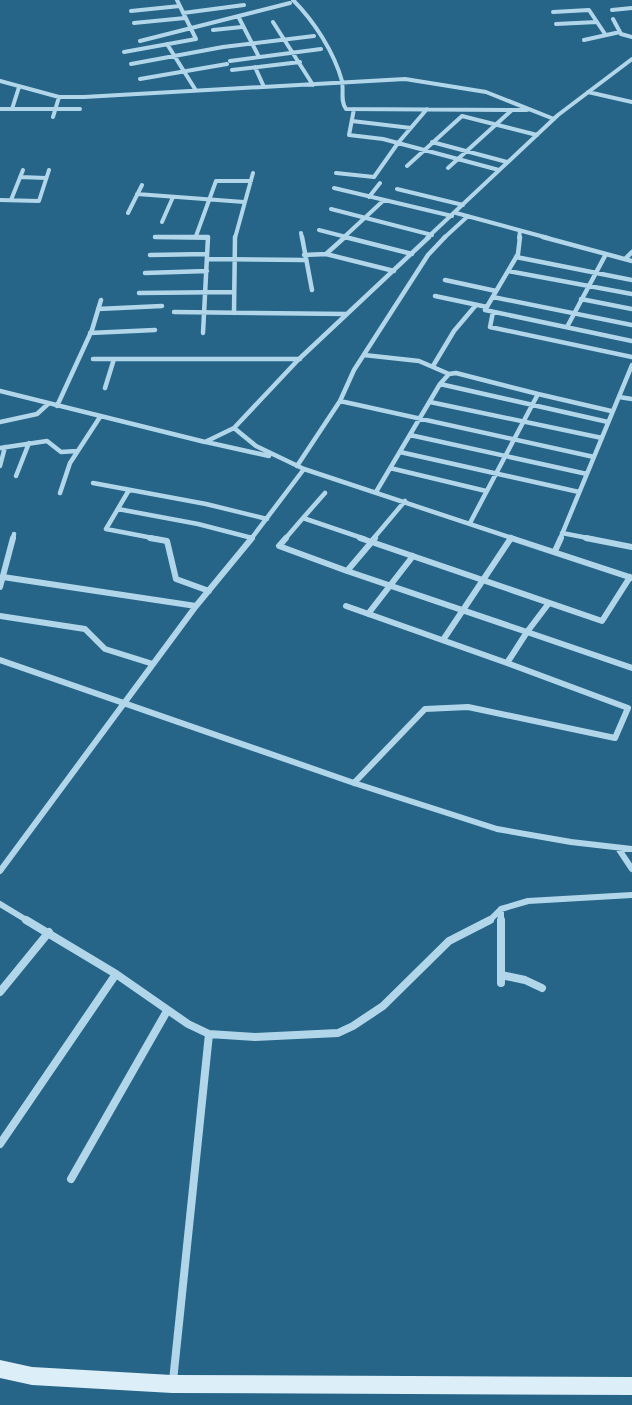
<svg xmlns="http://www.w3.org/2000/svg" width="632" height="1405" font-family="'PT Sans',sans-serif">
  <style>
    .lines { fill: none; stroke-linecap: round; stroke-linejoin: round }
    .street-far3 { stroke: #b2d6e9; stroke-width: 4 }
    .street-far2 { stroke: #b2d6e9; stroke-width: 4.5 }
    .street-far1 { stroke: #b2d6e9; stroke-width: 6 }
    .street { stroke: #b2d6e9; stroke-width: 8 }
    .secondary { fill: #dceef8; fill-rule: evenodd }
  </style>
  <rect width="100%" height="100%" fill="#266588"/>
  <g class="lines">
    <!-- street-far3 -->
    <path class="street-far3" d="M293,0c21,21 41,52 49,81 2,10 -2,20 4,28l181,1
      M612,10l20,-2
      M131,11l49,-5
      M553,12l36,-2 16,24
      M183,13l61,-8
      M238,16l21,41
      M613,19l8,15 11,3
      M273,22l40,63
      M134,23l51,-5
      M556,24l41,-2
      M213,30l29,-3
      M584,40l36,-8
      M140,41l150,-38
      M167,44l28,45
      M124,52l72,-13 -19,-39
      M230,61l91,-12
      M131,64l92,-17 91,-11
      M255,67l9,20
      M232,70l68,-8
      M140,79l87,-15
      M0,81l59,16h25l321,-18 81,13 68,27
      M588,92l44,10
      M0,109h80
      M12,109l7,-22
      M354,109l-5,26 34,4 116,31
      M53,117l6,-20
      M352,121l59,7
      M432,142l75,20
      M407,166l55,-50 75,19
      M448,168l64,-58
      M336,173l38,4 24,-34 29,-34
      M20,177l26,1
      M334,188l118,28
      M397,189l66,16
      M137,194l107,8
      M369,197l11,-14
      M0,200l39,1 10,-31
      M11,200l12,-30
      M331,209l101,26
      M128,213l14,-28
      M456,213l92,25
      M162,222l11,-25
      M319,230l31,8
      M301,233l1,5
      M196,236l20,-55h35
      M155,237l53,1
      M235,238l18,-65
      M343,238l41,-38
      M427,238l131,-123 74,-56
      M444,238l24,-22
      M519,238l1,-7"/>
    <!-- street-far2 -->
    <path class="street-far2" d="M155,237h53l-5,96
      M302,237l10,53
      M345,237l67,17
      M429,237l-131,123 -64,68 22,18 48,23 211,70
      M520,237l-2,17 -33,56 147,31
      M543,237l89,24
      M326,254l19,-17
      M150,255l57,-1
      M304,255l22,-1 68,17
      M516,257l116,23
      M207,259l97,1
      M625,259l7,-7
      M508,271l124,23
      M145,273l62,-2
      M445,280l51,11
      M139,293l94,-1
      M435,296l52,11
      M493,297l139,28
      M581,299l51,10
      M98,309l64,-3
      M174,312l173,2
      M493,312l-3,15 142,30
      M234,313l1,-76
      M567,327l39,-73
      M90,333l65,-3
      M364,355l55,6 30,13
      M93,359h207
      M433,366l21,-35 22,-26
      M440,384l168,38
      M105,388l9,-29
      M0,391l205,51 29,-14
      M619,397l13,2
      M340,401l254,56
      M430,402l172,36
      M57,406l35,-76 9,-30
      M0,422l37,-8 11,-10
      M410,435l177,39
      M206,442l63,14
      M0,448l47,-7 14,11 16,-1
      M400,452l179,40
      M0,466l5,-19
      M297,466l43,-65 14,-31 74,-115 17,-18
      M390,468l96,23
      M16,476l13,-33
      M93,483l113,21 61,15
      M129,490l-23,39 52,10
      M376,492l64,-108 9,-10 7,-1 82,21
      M60,493l10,-30 30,-46
      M118,509l80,15 54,14
      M303,518l22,-25
      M470,523l68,-129 73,17
      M562,533l31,6
      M13,539l1,-5
      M251,539l53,-70
      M285,539l18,-21 62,21
      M373,539l32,-38
      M510,539l1,-2
      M560,539l72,-174"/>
    <!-- street-far1 -->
    <path class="street-far1" d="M150,538l17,3 9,38 33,12
      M286,538l-7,8 68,25
      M360,538l242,83 28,-44
      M511,538l121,40
      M586,538l46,9
      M555,551l6,-13
      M3,577l193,29
      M0,587l13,-49
      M549,603l-22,29 105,36
      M346,606l161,57 20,-31 -180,-61 28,-33
      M368,614l45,-58
      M0,616l85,13 20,20 48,15
      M443,640l68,-102
      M0,660l354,123 143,46 74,13 61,7
      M354,783l71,-74 43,-2 147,31 13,-30 -121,-45
      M618,848l14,21
      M0,871l196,-265 56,-68
      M0,904l28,17
      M501,909v12
      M489,921l12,-12 27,-8 104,-6"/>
    <!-- street -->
    <path class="street" d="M26,920l90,54 72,50 21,10 46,3 83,-4 15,-7 30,-20 66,-65 41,-21
      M501,920v63
      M501,975l24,5 17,8
      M0,992l49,-60
      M0,1144l116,-170
      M71,1179l96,-168
      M173,1381l36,-347"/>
    <!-- secondary -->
    <path class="secondary" d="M0,1360l32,7 140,8 460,2v18l-460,-2 -140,-8 -32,-7z"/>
  </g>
</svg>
